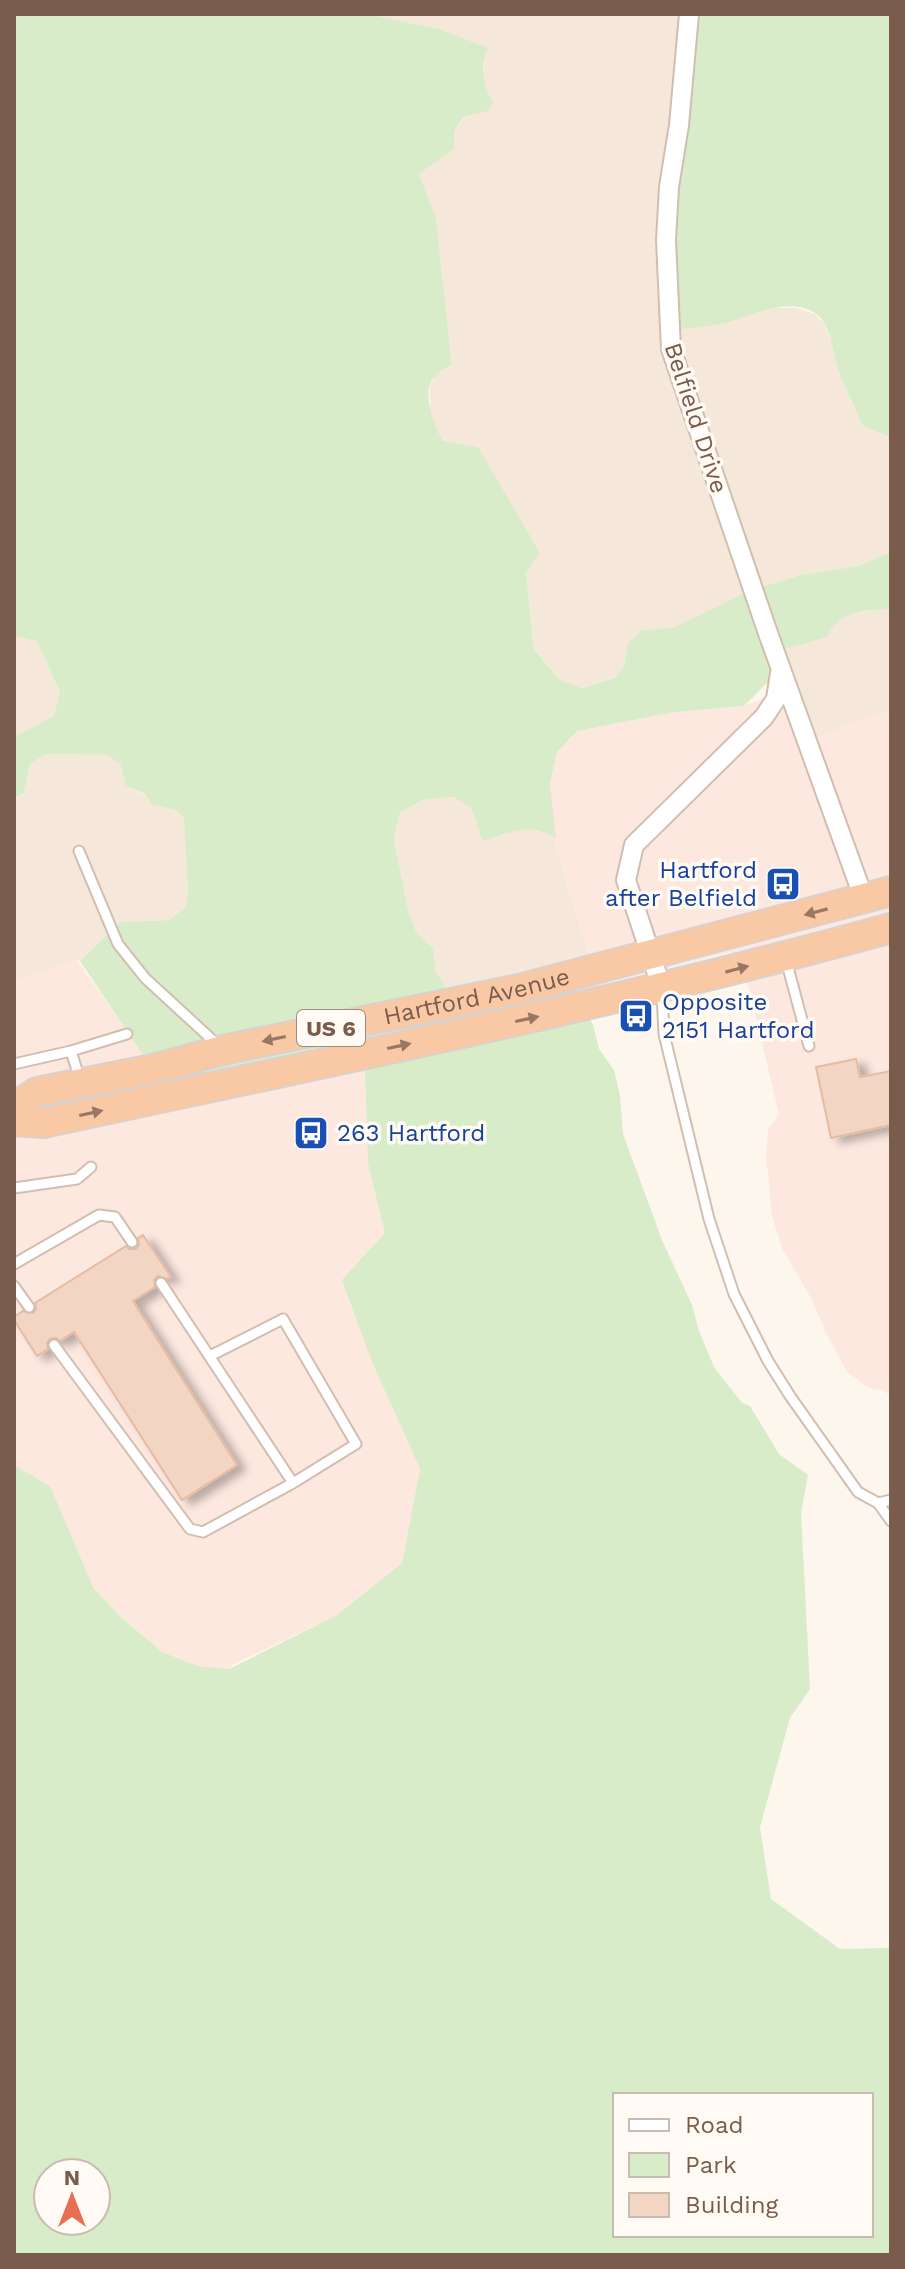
<svg xmlns="http://www.w3.org/2000/svg" width="905" height="2269" font-family="'Work Sans',sans-serif">
  <style>
    .residential { fill: #f5e8da }
    .commercial { fill: #fde8e0 }
    .green { fill: #d8ecc9; fill-rule: evenodd }
    .building { fill: #f3d5c3; stroke: #e6bba3; stroke-width: 2; filter: url(#shadow) }
    .lines { fill: none; stroke-linecap: round; stroke-linejoin: round }
    .service-casing { stroke: #d1beb0; stroke-width: 13 }
    .minor-casing { stroke: #d1beb0; stroke-width: 22 }
    .trunk-casing { stroke: #dad1cd; stroke-width: 32 }
    .service { stroke: #fff; stroke-width: 9 }
    .minor { stroke: #fff; stroke-width: 18 }
    .trunk { stroke: #f9c8a4; stroke-width: 28 }
    .oneway { fill: #9a7763 }
    .labels { text-anchor: middle; dominant-baseline: central; stroke-width: 7; stroke-linejoin: round; paint-order: stroke }
    .shield { fill: #fffaf3; stroke: #a28b7f; stroke-width: 2 }
    .shield-label { font-size: 22px; font-weight: bold; fill: #7a5c4d }
    .street-label { font-size: 24px; fill: #7a5c4d; stroke: #fffaf3 }
    .transit-label { font-size: 24px; fill: #164399; stroke: #fffaf3; text-anchor: start }
  </style>
  <defs>
    <filter id="shadow"><feDropShadow dx="9" dy="5" stdDeviation="4" flood-color="#0004"/></filter>
  </defs>
  <rect width="100%" height="100%" fill="#fdf6ec"/>
  <!-- residential -->
  <path class="residential" d="M367,14h324l33,309 48,-15h24l19,6 9,10 8,18 6,27 24,56 29,13v114l-33,14 -57,9 -50,15 -77,38 -46,15 -4,25 -11,10 -32,10 -21,-8 -26,-32 -8,-76 14,-19 -31,-49 -66,-63 -13,-24v-31l5,-11 17,-11 -16,-147 -17,-43 35,-25v-17l10,-15 24,-6 4,-9 -9,-15 2,-34 -46,-24z
    M891,609v102l-30,8 -47,21 -33,-90 70,-37z
    M14,636l23,5 23,51 -6,24 -10,7 -30,14z
    M46,754l63,1 11,9 6,22 18,8 8,11 24,5 8,8 4,77 -3,13 -16,12 -49,2 -40,39 -4,-2 -32,13 -30,8v-182l10,-5 6,-29z
    M455,797l16,11 12,33 44,-14 26,9 45,150 -143,34 -4,-4 -7,-32 -8,-10 -3,-26 -17,-16 -8,-23 -14,-69 6,-28 23,-12z"/>
  <!-- commercial -->
  <path class="commercial" d="M789,688l25,52 47,-21 30,-8 -1,684 -8,-5 -13,-2 -22,-16 -21,-39 -15,-35 -29,-50 -10,-32 -6,-62 2,-24 11,-16 -33,-138 -15,-24 -133,34 -45,-150 -3,-51 7,-33 20,-21 98,-19 69,-6z
    M76,959l86,121 202,-35 4,119 17,69 -13,129 48,107 -18,94 -65,52 -105,50 -3,4 -31,-3 -36,-14 -40,-34 -28,-29 -44,-103 -36,-21v-485l30,-8z"/>
  <!-- green -->
  <path class="green" d="M14,14h353l72,15 49,19c-8,18 -5,38 5,54l-5,9 -25,6 -9,15v17l-35,25 17,43 16,148c-5,3 -13,6 -17,11 -15,16 -1,49 8,65l35,6 62,106 -14,19 8,77 26,31 22,8 32,-10 10,-11 4,-24 14,-13 31,-2 78,-38 50,-15 57,-9 33,-14v57c-29,3 -50,-1 -64,28l-46,13 -10,29 -27,27 -69,6 -98,19 -20,21 -7,32 6,54c-31,-16 -42,-6 -73,3l-12,-33 -17,-11 -31,3 -23,12 -6,28 14,69 8,23 17,16 3,25 8,11 7,32 4,4 119,-28 19,33 6,24 15,21 6,26 3,38 39,106 30,65 7,26 15,36 28,36 8,3 29,48 29,21 -7,38 9,176 -20,29 -30,109 11,72 69,50 51,-1v307h-877v-790l36,21 44,103 28,29 40,34 36,14 31,3 108,-54 65,-52 18,-94 -48,-107 -30,-82 43,-47 -17,-69 -4,-119 -201,40 -83,-124 40,-39 49,-2 16,-12 3,-13 -4,-77 -8,-8 -24,-5 -8,-12 -18,-7 -6,-22 -12,-9 -62,-1 -16,10 -6,29 -10,5v-61l40,-21 6,-24 -23,-51 -23,-5zM615,2095h256v140h-256zM48,2173h48v48h-48z
    M691,14h200v424l-29,-13c-7,-19 -17,-36 -24,-56 -5,-17 -7,-45 -23,-56 -28,-17 -62,3 -90,10 -17,4 -37,5 -55,7l2,-86z"/>
  <!-- building -->
  <path class="building" d="M856,1059l4,18 31,-6v54l-60,13 -15,-71z
    M143,1235l28,42 -4,2 -9,-3 -4,4 1,7 -22,14 104,164 -55,35 -108,-168 -14,9 -4,-3 -6,1 -3,4 1,6 -11,7 -23,-36v-3l9,-6 10,2 3,-4 -1,-6 91,-57 3,3h7l3,-4 -1,-7z"/>
  <g class="lines">
    <!-- service casing -->
    <g class="service-casing">
      <path id="service" d="M79,851l39,93 27,34 75,69
        M786,960l23,86
        M662,992l2,42 45,185 25,75 34,67 22,35 68,96 20,11
        M71,1051l56,-17
        M14,1064l57,-13 9,29
        M14,1188l63,-9 14,-12
        M14,1264l85,-49 16,2 17,25
        M14,1286l15,21
        M54,1345l136,184 13,3 90,-49 -132,-200
        M210,1356l73,-37 73,125 -63,39
        M891,1500l-13,3 13,18"/>
    </g>
    <!-- minor casing -->
    <g class="minor-casing">
      <path id="minor" d="M689,14l-10,111 -10,62 -3,53 5,109 98,287 95,263
        M662,989l-36,-109 8,-35 130,-128 12,-18 4,-26"/>
    </g>
    <!-- trunk casing -->
    <g class="trunk-casing">
      <g id="trunk">
        <path id="s1" d="M14,1108l23,-16 116,-23 70,-19 296,-61 372,-98"/>
        <path d="M14,1121l30,2c283,-61 568,-118 847,-195"/>
      </g>
    </g>
    <!-- service -->
    <use href="#service" class="service"/>
    <!-- minor -->
    <use href="#minor" class="minor"/>
    <!-- trunk -->
    <use href="#trunk" class="trunk"/>
  </g>
  <!-- one-way arrows -->
  <defs><path id="oneway-solid" d="M-6-.8H1V-3.2L6.5 0L1 3.2V.8H-6Z" transform="scale(2)"/></defs>
  <g class="oneway">
    <use href="#oneway-solid" transform="translate(816 912) rotate(165)"/>
    <use href="#oneway-solid" transform="translate(737 969) rotate(-15)"/>
    <use href="#oneway-solid" transform="translate(527 1019) rotate(-12)"/>
    <use href="#oneway-solid" transform="translate(274 1039) rotate(168)"/>
    <use href="#oneway-solid" transform="translate(399 1046) rotate(-12)"/>
    <use href="#oneway-solid" transform="translate(91 1113) rotate(-12)"/>
  </g>
  <!-- icons -->
  <defs>
    <g id="bus-square" transform="scale(1.8)"><rect x="-9" y="-9" width="18" height="18" rx="4" fill="#1a4fb4" stroke="#fffaf3"/><path d="M-5-6H5V4H4V6H2V4H-2V6H-4V4H-5ZM-3.5-4V0h7V-4ZM-3.5 1.2v1.5H-2V1.2ZM2 1.2v1.5H3.5V1.2Z" fill="#fff"/></g>
  </defs>
  <g fill-rule="evenodd">
    <use href="#bus-square" x="783" y="884"/>
    <use href="#bus-square" x="636" y="1016"/>
    <use href="#bus-square" x="311" y="1133"/>
  </g>
  <g class="labels">
    <!-- shield labels -->
    <rect class="shield" x="297" y="1010" width="68" height="36" rx="6"/>
    <g class="shield-label">
      <text x="331" y="1028">US 6</text>
    </g>
    <!-- street labels -->
    <g class="street-label">
      <text transform="translate(696 418) rotate(72)">Belfield Drive</text>
      <text stroke="none"><textPath href="#s1" startOffset="478">Hartford Avenue</textPath></text>
    </g>
    <!-- transit labels -->
    <g class="transit-label">
      <text x="757" y="870" text-anchor="end">Hartford<tspan x="757" dy="28">after Belfield</tspan></text>
      <text x="662" y="1002">Opposite<tspan x="662" dy="28">2151 Hartford</tspan></text>
      <text x="337" y="1133">263 Hartford</text>
    </g>
  </g>
  <!-- border -->
  <rect width="905" height="2269" fill="none" stroke="#7a5c4d" stroke-width="32"/>
  <!-- legend -->
  <rect x="613" y="2093" width="260" height="144" fill="#fffaf3" stroke="#cabbb1" stroke-width="2"/>
  <rect x="629" y="2119" width="40" height="12" fill="#ffffff" stroke="#cabbb1" stroke-width="2"/>
  <text x="685" y="2133" font-size="24" fill="#7a5c4d">Road</text>
  <rect x="629" y="2153" width="40" height="24" fill="#d8ecc9" stroke="#cabbb1" stroke-width="2"/>
  <text x="685" y="2173" font-size="24" fill="#7a5c4d">Park</text>
  <rect x="629" y="2193" width="40" height="24" fill="#f3d5c3" stroke="#cabbb1" stroke-width="2"/>
  <text x="685" y="2213" font-size="24" fill="#7a5c4d">Building</text>
  <!-- north arrow -->
  <g transform="translate(72 2197)"><circle r="38" fill="#fffaf3" stroke="#cabbb1" stroke-width="2"/>
  <path d="M0-6L14 30L0 20L-14 30Z" fill="#e76f51"/>
  <text y="-12" font-size="22" font-weight="bold" text-anchor="middle" fill="#7a5c4d">N</text>
  </g>
</svg>
